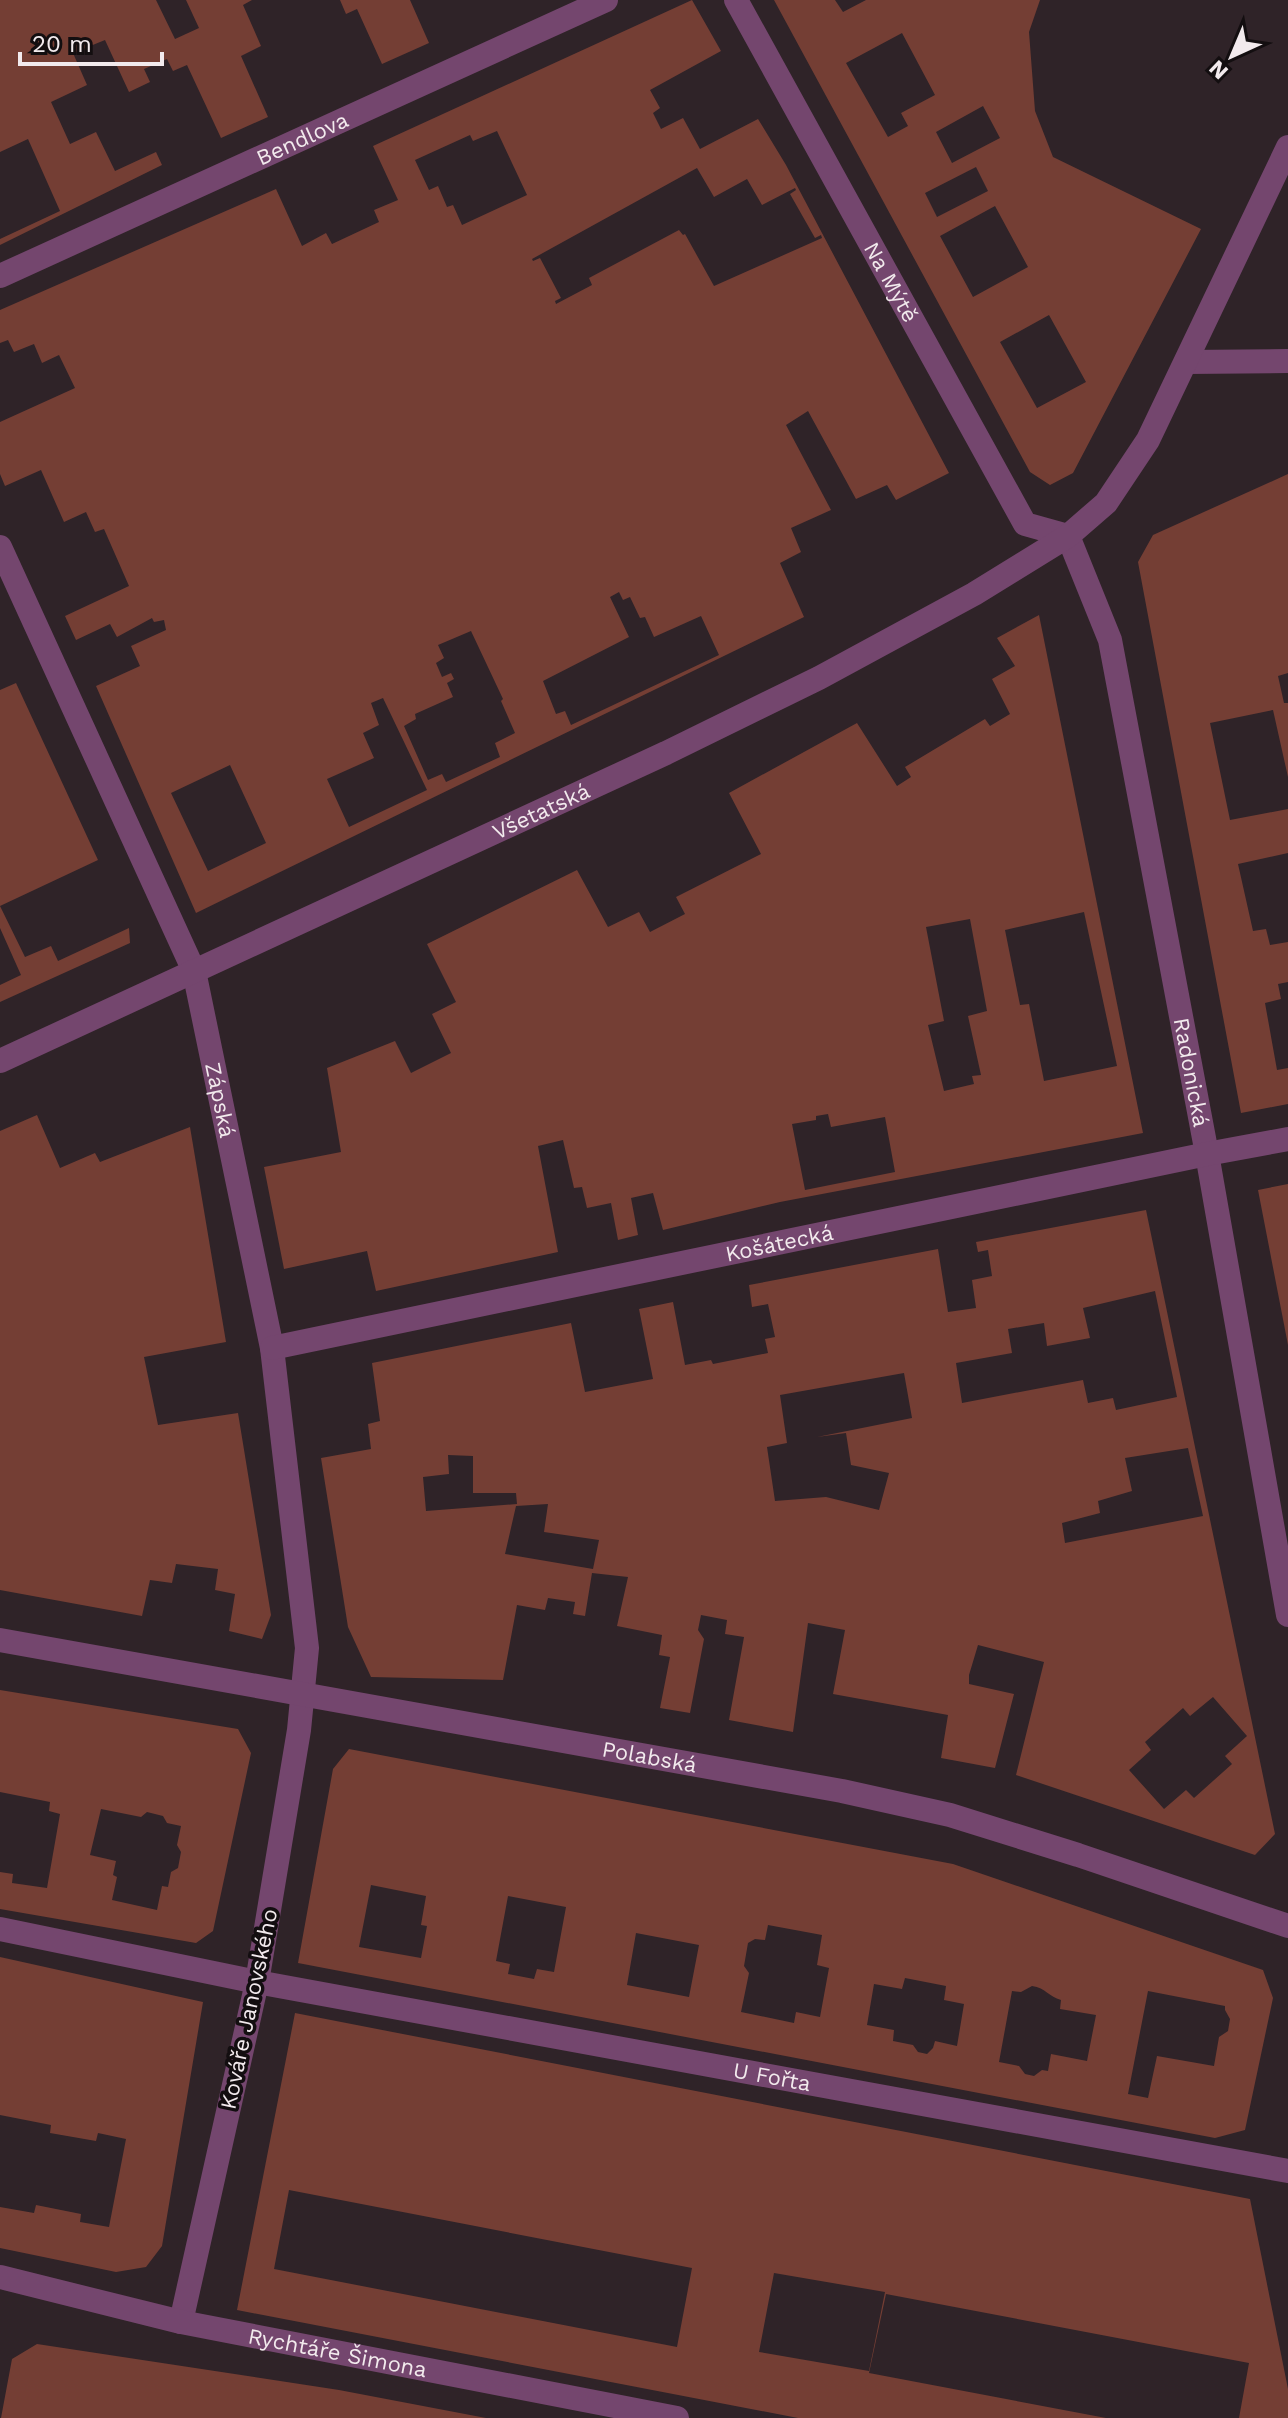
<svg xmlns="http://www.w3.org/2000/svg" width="1288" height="2418" font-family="'Work Sans',sans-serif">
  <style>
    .green { fill: #743e34; fill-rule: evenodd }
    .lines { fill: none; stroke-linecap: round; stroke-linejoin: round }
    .minor { stroke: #74466e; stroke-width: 24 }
    .labels { text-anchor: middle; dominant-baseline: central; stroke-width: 7; stroke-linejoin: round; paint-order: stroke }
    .street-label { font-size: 22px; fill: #f2eaed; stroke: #130e10 }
  </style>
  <rect width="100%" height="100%" fill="#2f2328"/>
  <!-- green -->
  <path class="green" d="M0,0h156l19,39 24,-11 -13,-28h66l-9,5 18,41 -20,10 27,61 -47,21 -34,-73 -14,6 -6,-12 -23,10 6,13 -21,10 -24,-52 -32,13 14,32 -36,17 19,42 26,-12 19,39 41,-19 6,13 -162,80v-6l60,-28 -32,-72 -28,13z
    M340,0h70l19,43 -47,21 -25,-55 -11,5z
    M692,0l29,51 -71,39 10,18 -7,5 8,16 22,-11 17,31 58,-30 28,46 163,308 -53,27 -9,-15 -31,14 -48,-88 -22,14 45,85 -40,18 10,24 -21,11 24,54 -608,296 -100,-227 44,-20 -9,-20 35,-16 -2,-10 -10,2 -2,-4 -35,19 -7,-13 -34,16 -11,-24 64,-30 -25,-57 -9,3 -9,-20 -22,10 -23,-52 -36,16 -5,-12v-52l75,-34 -16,-33 -17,8 -8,-19 -20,8 -6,-12 -8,3v-33l276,-121 26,57 24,-13 6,11 47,-22 -5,-12 24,-10 -25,-54zM497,131l30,64 -65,30 -9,-20 -6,2 -9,-21 -9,4 -14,-30 55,-25 3,6zM697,168l17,29 33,-18 15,26 33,-17 1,2 -6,4 25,44 6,-3 1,3 -108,48 -29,-52 -2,1 -4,-5 -90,48 3,7 -36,19 -1,-3 6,-3 -21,-40 -7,3 -1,-2zM619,592l4,8 7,-3 10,21 5,-1 9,20 47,-21 18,39 -148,70 -6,-14 -9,3 -13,-33 86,-44 -19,-40zM471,631l32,68 -2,2 14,32 -20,10 5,14 -54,25 -4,-8 -14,6 -24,-54 12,-7 -1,-5 38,-17 -6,-14 7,-4 -3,-6 -9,4 -6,-14 8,-5 -6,-13zM383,698l44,92 -78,37 -22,-48 47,-21 -11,-25 16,-8 -8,-22zM230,765l36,78 -58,28 -37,-78z
    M774,0h61l8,12 23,-12h174l-11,32 6,79 18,46 148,72 -128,244 -23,12 -20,-13zM902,33l33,62 -34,18 7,13 -20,11 -42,-74zM983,106l17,32 -48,25 -16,-31zM976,167l12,24 -51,26 -12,-24zM995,206l33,61 -55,30 -33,-61zM1049,315l37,67 -49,26 -37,-66z
    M1288,474v199l-10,3 6,27h4v74l-15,-67 -63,13 20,97 58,-11v44l-50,11 15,67 13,-2 4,16 18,-3v40l-10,2 3,15 -16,4 12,67 11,-2v36l-47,9 -103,-551 15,-27z
    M1039,615l104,518 -363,69 -117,28 -10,-37 -22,5 7,37 -20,5 -7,-37 -24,5 -5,-21 -8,1 -11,-48 -25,6 20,106 -182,39 -9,-40 -83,18 -20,-102 77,-15 -14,-84 68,-27 16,32 40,-20 -19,-39 24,-12 -29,-58 150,-74 31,57 31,-15 11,20 35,-18 -9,-17 85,-43 -32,-61 128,-70 40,63 14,-9 -6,-10 80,-48 5,7 20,-12 -18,-35 23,-13 -18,-28zM1084,912l33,154 -73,15 -15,-77 -9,1 -15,-75zM970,919l17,92 -19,5 13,59 -9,1 2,8 -30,7 -16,-66 16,-4 -18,-94zM828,1114l3,13 54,-10 10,55 -90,18 -13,-66 24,-4v-4z
    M16,683l82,177 -98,46 25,51 26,-11 7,15 71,-33 1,15 -130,59v-17l21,-10 -21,-47v-238z
    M37,1115l23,53 35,-15 5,9 90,-35 36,215 -82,15 14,68 80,-12 33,202 -9,24 -33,-8 6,-37 -20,-4 3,-21 -42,-5 -4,19 -22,-3 -8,36 -142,-26v-459z
    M1288,1184v161l-30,-155z
    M1146,1210l129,624 -20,21 -239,-80 28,-113 -66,-17 -9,30v9l45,10 -19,74 -54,-10 7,-43 -115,-21 12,-64 -37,-7 -15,109 -64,-12 15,-83 -19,-3 2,-14 -26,-5 -3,15 6,9 -14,74 -30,-5 10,-51 -11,-2 3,-20 -45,-9 11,-49 -36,-4 -7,43 -12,-2 2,-12 -27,-4 -3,12 -28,-5 -14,75 -132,-3 -23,-50 -27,-169 50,-9 -3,-25 12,-3 -8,-58 199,-40 14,69 68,-13 -14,-70 34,-7 12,63 26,-5 2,4 55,-11 -3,-14 10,-2 -7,-33 -16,3 -3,-22 189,-36 10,63 28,-4 -4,-28 20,-4 -4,-26 -10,2 -2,-10zM1155,1291l22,106 -61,13 -3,-12 -25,5 -5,-23 -121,23 -6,-40 56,-10 -4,-24 36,-6 3,23 43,-8 -7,-30zM904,1373l8,45 -95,19 29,-4 5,32 38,8 -10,37 -53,-13 -51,4 -8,-54 20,-4 -7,-48zM1188,1448l15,68 -138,27 -3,-20 38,-10 -2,-12 34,-10 -7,-33zM448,1455l25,1v37h43l1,11 -91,7 -3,-34 26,-3zM548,1504l-4,28 55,8 -6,29 -88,-15 11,-48zM1213,1697l34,39 -22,20 7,8 -38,34 -8,-8 -22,19 -35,-39 22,-20 -6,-8 38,-34 7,8z
    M0,1690l238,39 13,24 -38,178 -17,12 -196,-34v-37l13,2 -1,9 35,5 13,-74 -11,-3 1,-9 -50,-10zM101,1809l40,8 6,-5 16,4 4,7 14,3 -4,19 4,7 -3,16 -7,4 -3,15 -6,-1 -5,24 -45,-10 5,-23 -4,-2 3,-14 -26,-6z
    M349,1749l604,115 310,106 10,28 -28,132 -30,8 -917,-175 35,-194zM371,1885l55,11 -5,29 6,1 -6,32 -62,-11zM508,1896l58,11 -12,65 -17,-3 -3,10 -26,-5 2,-10 -14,-3zM768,1925l54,10 -5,30 12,3 -9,49 -24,-5 -2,11 -53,-11 8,-39 -5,-7 4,-23 7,-4 10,1zM636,1933l63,12 -10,52 -62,-12zM905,1978l41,8 -2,14 20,4 -7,42 -22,-5 -2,7 -6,6 -9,-2 -5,-7 -20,-4 1,-11 -27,-5 7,-41 28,5zM1032,1986c14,2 17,11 29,14l-1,9 36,6 -9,46 -36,-7 -3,17 -6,-1 -8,6 -9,-2 -6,-8 -20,-4 13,-71 9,1zM1148,1991l77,15v4l5,9 -2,12 -9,6 -5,29 -57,-10 -9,42 -20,-4z
    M0,1957l203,45 -41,244 -16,21 -30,5 -116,-24v-41l34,6 2,-8 45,9 -1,8 29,5 17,-88 -28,-6 -2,8 -46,-8 1,-8 -51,-10z
    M295,2013l955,186 38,190v29h-49l10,-55 -363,-69 -17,79 237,45h-308l-561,-108zM289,2190l403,78 -15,79 -403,-78zM774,2273l111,19 -16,79 -110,-19z
    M37,2344l302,46 147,28h-485l11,-59z"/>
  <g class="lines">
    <!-- minor -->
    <g class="minor">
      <path id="s1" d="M736,0l289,524 43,12"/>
      <path id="s2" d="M0,276l606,-276"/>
      <path d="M1186,362l102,-1"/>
      <path id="s3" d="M1068,536l42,104 97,514 81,461"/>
      <path id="s4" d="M0,547l194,424 78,377 35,300 -8,82 -42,252 -76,340"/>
      <path id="s5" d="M0,1061l666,-308 153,-75 155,-84 94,-58 38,-33 42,-63 140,-293"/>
      <path id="s6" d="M272,1348l935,-194 81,-15"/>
      <path id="s7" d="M0,1640l842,151 108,24 128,40 210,71"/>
      <path id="s8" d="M0,1929l257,53 1031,189"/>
      <path id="s9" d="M0,2277l181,45 496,96"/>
    </g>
  </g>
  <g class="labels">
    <!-- street labels -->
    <g class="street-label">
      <text stroke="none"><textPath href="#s2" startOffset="332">Bendlova</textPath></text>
      <text stroke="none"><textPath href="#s1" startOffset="322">Na Mýtě</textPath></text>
      <text stroke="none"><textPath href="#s5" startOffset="596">Všetatská</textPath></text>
      <text stroke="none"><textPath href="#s3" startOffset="552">Radonická</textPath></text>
      <text stroke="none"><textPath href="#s4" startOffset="598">Zápská</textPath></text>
      <text stroke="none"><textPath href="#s6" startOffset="518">Košátecká</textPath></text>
      <text stroke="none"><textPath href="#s7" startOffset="660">Polabská</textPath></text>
      <text transform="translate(249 2009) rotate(-78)">Kováře Janovského</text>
      <text stroke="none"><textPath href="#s8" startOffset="786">U Fořta</textPath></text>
      <text stroke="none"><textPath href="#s9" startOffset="346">Rychtáře Šimona</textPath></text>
    </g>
  </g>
  <!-- north arrow -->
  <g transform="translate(1232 56) rotate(224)" stroke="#130e10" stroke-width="6" paint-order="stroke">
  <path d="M0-6L14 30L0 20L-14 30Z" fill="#f2eaed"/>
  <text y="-12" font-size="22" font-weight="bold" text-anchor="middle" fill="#f2eaed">N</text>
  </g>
  <!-- scale -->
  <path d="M20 52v12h142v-12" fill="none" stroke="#f2eaed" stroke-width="4"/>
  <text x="32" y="52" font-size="24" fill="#f2eaed" stroke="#130e10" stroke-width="6" paint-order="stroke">20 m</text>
</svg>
